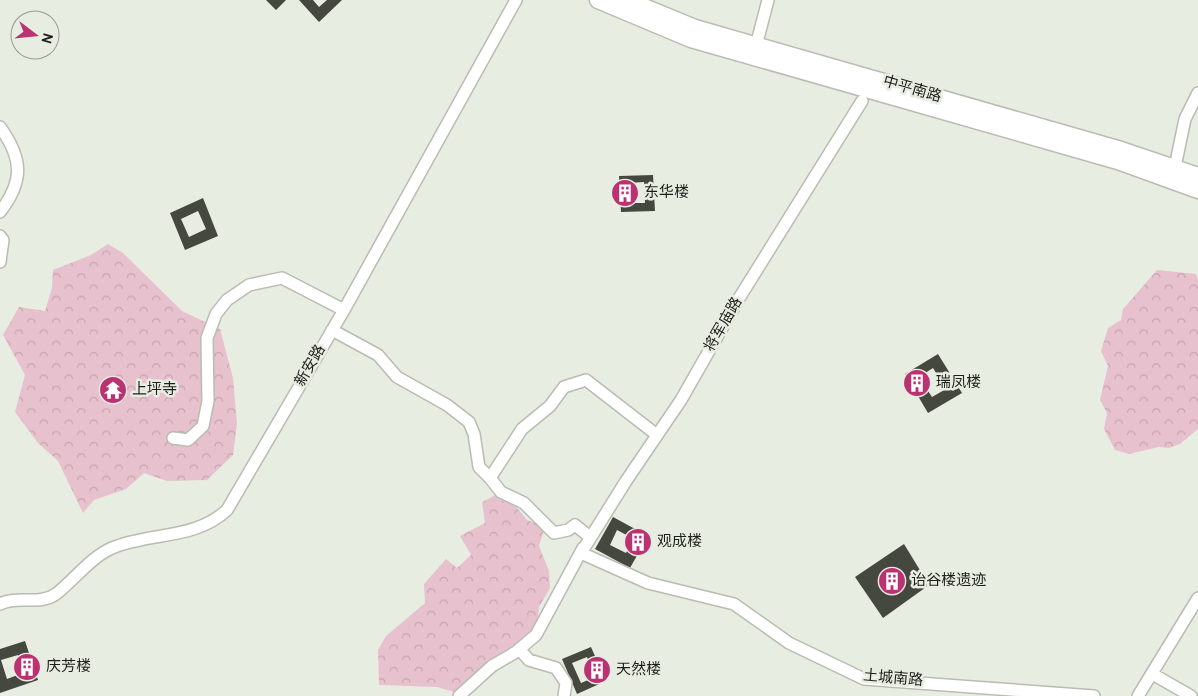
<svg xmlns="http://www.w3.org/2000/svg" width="1198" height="696" font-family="Overpass,'Noto Sans SC',sans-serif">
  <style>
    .forest { fill: url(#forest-crowns) }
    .building { fill: #44483f; fill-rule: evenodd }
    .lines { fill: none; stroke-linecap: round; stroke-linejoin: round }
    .minor-casing { stroke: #b8bcb2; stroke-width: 14 }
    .highway-casing { stroke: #b8bcb2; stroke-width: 19 }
    .minor { stroke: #fff; stroke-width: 11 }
    .highway { stroke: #fff; stroke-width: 16 }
    .labels { text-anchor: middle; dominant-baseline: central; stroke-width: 5; stroke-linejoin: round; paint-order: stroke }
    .street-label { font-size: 15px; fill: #1d1f1b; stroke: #e8ede2 }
    .poi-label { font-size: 15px; fill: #1d1f1b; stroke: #e8ede2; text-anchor: start }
  </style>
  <defs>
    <pattern id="forest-crowns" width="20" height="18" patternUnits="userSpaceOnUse" patternTransform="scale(1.25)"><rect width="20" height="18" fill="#e7c1cd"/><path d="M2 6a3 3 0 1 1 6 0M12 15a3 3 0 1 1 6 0" fill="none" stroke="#c6a5af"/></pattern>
  </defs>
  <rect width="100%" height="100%" fill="#e8ede2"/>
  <!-- forest -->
  <path class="forest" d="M108,244l15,9 59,58 38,18 13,49 4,46 -4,31 -26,25 -40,1 -23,-8 -18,16 -32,11 -11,13 -25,-52 -20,-18 -23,-31 10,-37 -22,-40 16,-28 26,4 7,-23 1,-18 38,-15z
    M1157,270l39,4 2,6v149l-18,15 -11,4 -10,-1 -30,7 -14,-4 -11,-21 3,-16 -7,-13 8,-34 -7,-15 7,-23 13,-8 2,-11z
    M503,491l24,29 18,7 -6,19 10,25 1,17 -11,19 -3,28 -75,59 -24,-7 -58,-2 -1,-35 8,-14 39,-33 -1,-19 22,-25 11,9 14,-13 -11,-19 25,-13 -3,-21z"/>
  <!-- building -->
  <path class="building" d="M266,0h20l-10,10z
    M299,0h14l6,7 8,-7h15l-23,22z
    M653,175l2,36 -34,1 -2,-36zM644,182l1,21h-15l-1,-20z
    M203,198l15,38 -33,14 -15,-37zM198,211l8,18 -17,8 -8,-18z
    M938,354l24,39 -34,20 -23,-39zM933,368l13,21 -14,8 -13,-20z
    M613,517l35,19 -18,32 -35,-19zM617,530l17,9 -8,14 -16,-8z
    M904,544l25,41 -46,33 -28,-41z
    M25,641l13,39 -38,13v-44zM18,655l5,18 -16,6 -6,-19z
    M591,647l15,34 -29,13 -15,-35zM587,657l8,20 -14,6 -9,-20z"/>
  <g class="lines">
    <!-- minor casing -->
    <g class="minor-casing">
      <path id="minor" d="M756,46l12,-46
        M862,101l-124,199 -57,100 -55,81 -45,72 67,30 86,21 55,39 75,36 230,17
        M0,127c23,32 24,54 0,85
        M1175,167l10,-48 13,-26
        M0,236l3,4 -3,22
        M332,330l46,25 19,22 50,28 22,17 5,12 5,33 11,11
        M173,438l15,2 15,-14 5,-25 -1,-63 9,-24 11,-14 22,-15 33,-7 62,32
        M590,537l-15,-12 -7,5 -14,3 -30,-30 -23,-11 -11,-14 32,-49 28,-23 14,-19 22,-7 71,55
        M0,604c18,-9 39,2 56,-10 18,-14 35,-37 56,-46 38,-16 83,-8 115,-38l117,-200 172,-310
        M519,649l10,11 27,8 10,15 -2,13
        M1156,676l35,20
        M459,696l33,-30 24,-14 20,-17 47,-87
        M1138,696l60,-98"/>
    </g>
    <!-- highway casing -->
    <g class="highway-casing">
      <path id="highway" d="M598,0l93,39 427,122 80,29
        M627,0l68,28 426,122 77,26"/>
    </g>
    <!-- minor -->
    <use href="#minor" class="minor"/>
    <!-- highway -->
    <use href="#highway" class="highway"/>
  </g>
  <!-- icons -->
  <defs>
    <g id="building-disc" transform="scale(1.4375)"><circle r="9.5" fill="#ba3271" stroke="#e8ede2"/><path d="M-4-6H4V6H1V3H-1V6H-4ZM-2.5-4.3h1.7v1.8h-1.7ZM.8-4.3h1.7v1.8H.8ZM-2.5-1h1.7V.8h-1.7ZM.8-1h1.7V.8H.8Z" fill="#fff"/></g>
    <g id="temple-disc" transform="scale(1.4375)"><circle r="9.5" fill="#ba3271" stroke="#e8ede2"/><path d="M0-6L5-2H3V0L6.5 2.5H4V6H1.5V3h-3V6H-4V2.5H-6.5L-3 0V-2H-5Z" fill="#fff"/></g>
  </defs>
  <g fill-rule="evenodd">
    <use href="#building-disc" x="625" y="193"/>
    <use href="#building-disc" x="917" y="383"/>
    <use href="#temple-disc" x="113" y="390"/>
    <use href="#building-disc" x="638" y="542"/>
    <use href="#building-disc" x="892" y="581"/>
    <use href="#building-disc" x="27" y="667"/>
    <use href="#building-disc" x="597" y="670"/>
  </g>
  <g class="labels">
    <!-- street labels -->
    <g class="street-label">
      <text transform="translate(912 90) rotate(16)">中平南路</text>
      <text transform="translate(724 325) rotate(-60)">将军庙路</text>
      <text transform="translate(311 366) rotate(-60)">新安路</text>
      <text transform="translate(893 679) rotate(5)">土城南路</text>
    </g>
    <!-- poi labels -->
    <g class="poi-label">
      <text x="644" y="193">东华楼</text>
      <text x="936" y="383">瑞凤楼</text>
      <text x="132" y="390">上坪寺</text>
      <text x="657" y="542">观成楼</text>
      <text x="911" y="581">诒谷楼遗迹</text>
      <text x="46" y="667">庆芳楼</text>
      <text x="616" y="670">天然楼</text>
    </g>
  </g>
  <!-- north arrow -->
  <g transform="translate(35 35) rotate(106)"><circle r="24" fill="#e8ede2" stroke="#979b92"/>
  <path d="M0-4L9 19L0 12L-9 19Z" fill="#ba3271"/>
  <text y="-8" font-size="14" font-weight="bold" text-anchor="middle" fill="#1d1f1b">N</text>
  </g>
</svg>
